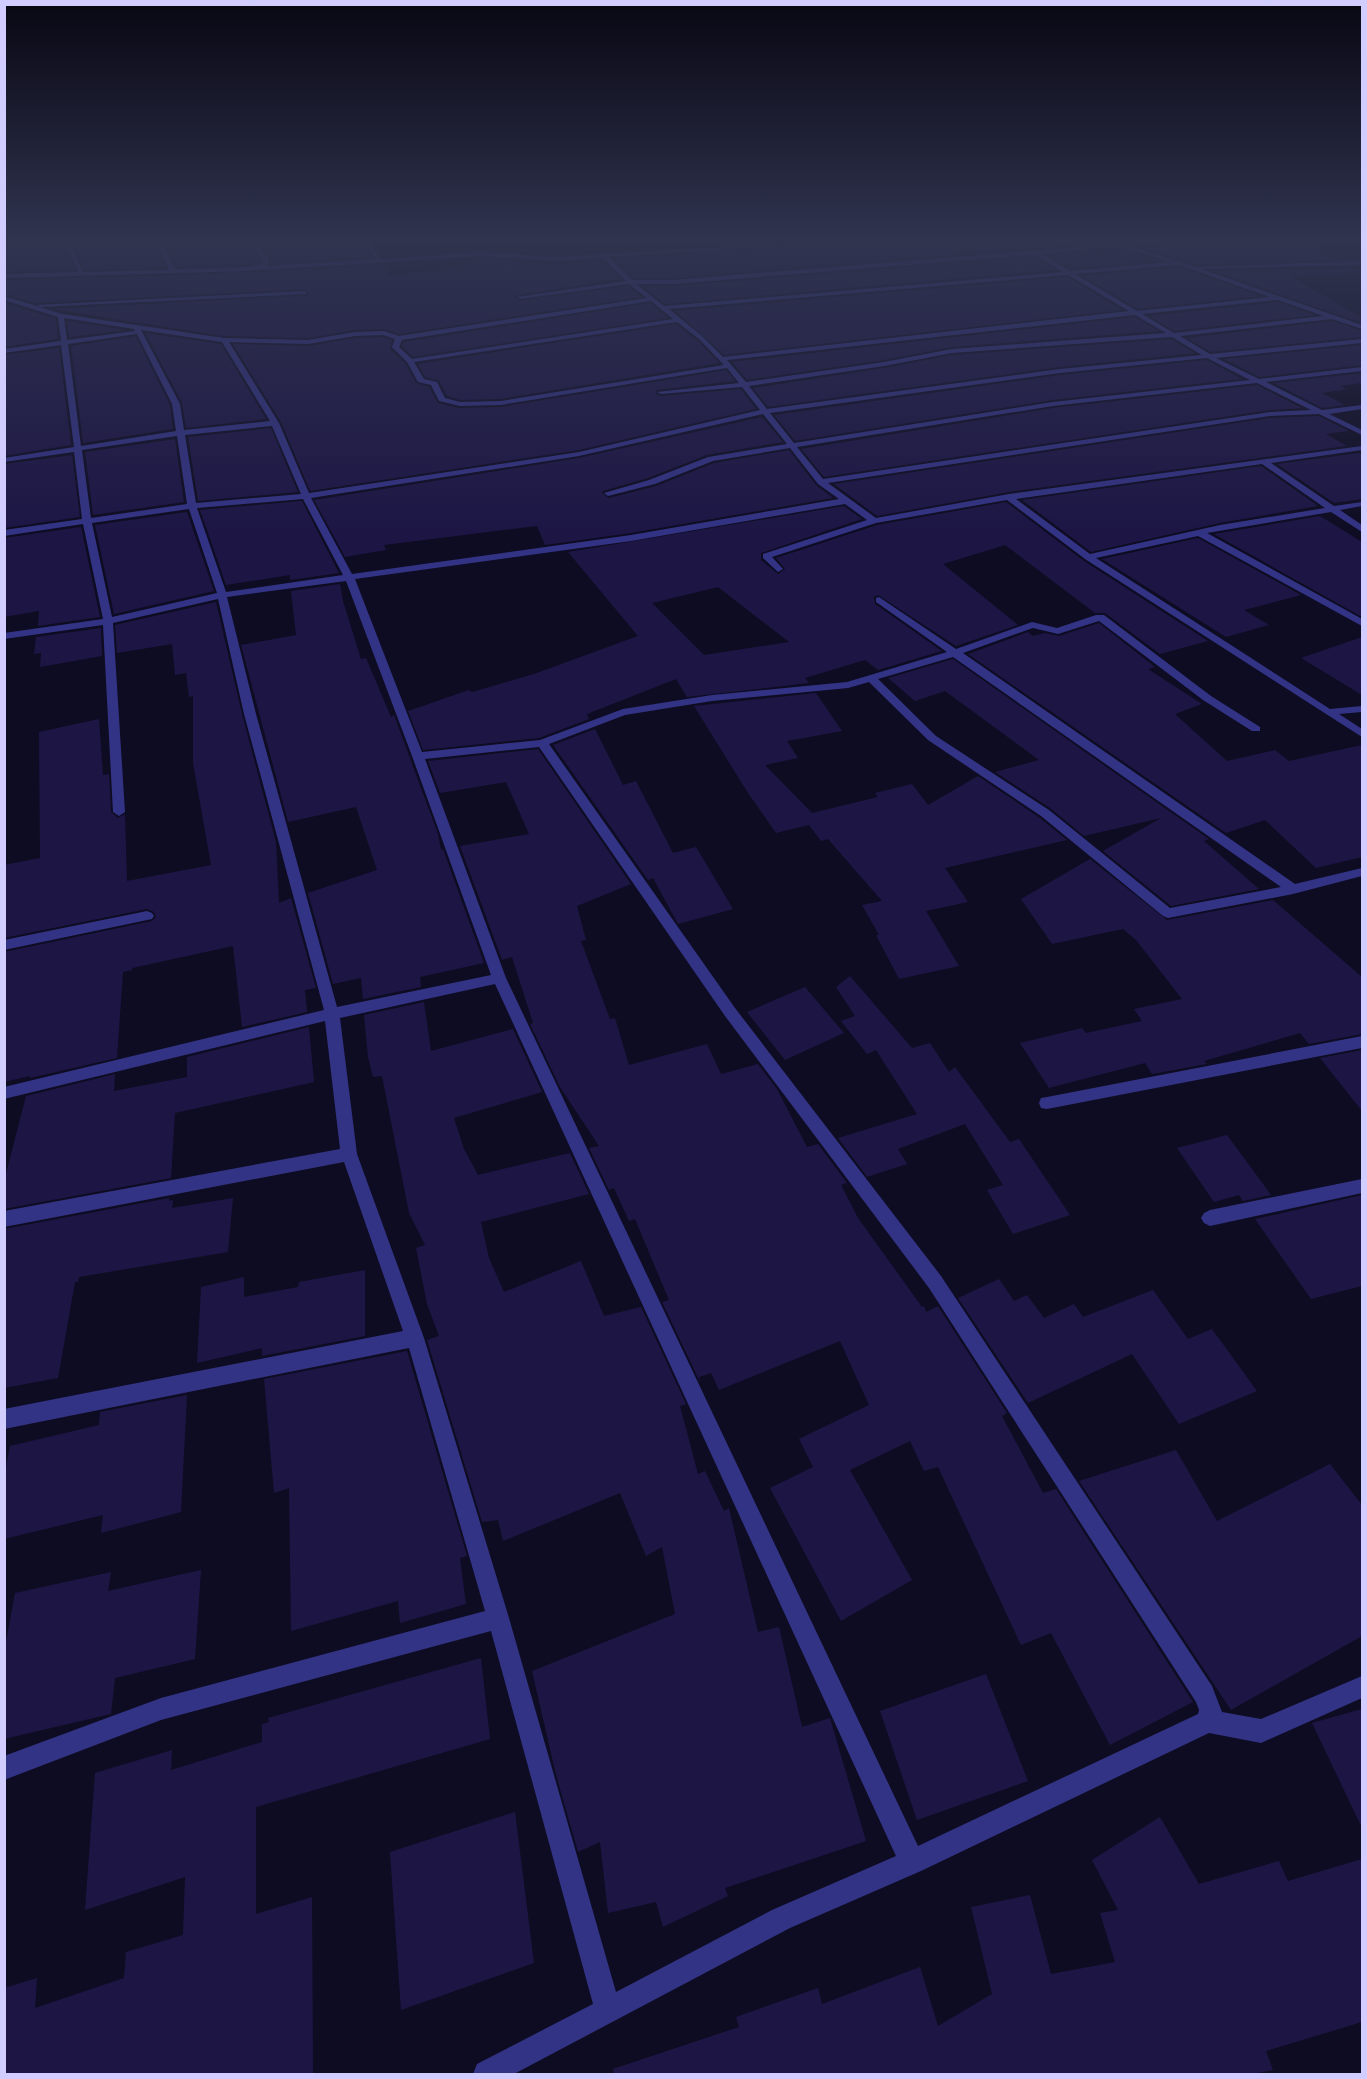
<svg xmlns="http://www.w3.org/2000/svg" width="1367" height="2079" font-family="Manrope,sans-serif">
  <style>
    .building { fill: #1d1645; fill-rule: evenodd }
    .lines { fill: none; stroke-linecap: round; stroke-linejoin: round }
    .minor { fill: #333385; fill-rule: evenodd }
  </style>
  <rect width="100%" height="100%" fill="#0e0c22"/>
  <!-- building -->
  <path class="building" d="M4,241h58l13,29 -71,2z
    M73,241h81l12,27 -82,2z
    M165,241h83l13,19 -13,5 -72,2z
    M259,241h102l11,16 -102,7 1,-5z
    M836,241h283l-446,37h-40l-19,-19 219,-16z
    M1199,241h107l32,19 -143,5 -54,-18 56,-4z
    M1127,248l1,3 31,10 -88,8 -22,-13z
    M1034,257l22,13 -391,34 -22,-18h30z
    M483,258l67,6 52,-4 19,19 -104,16 -2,2 4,4 109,-15 13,11 -242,37 -15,-5 -29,1 -47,8 -84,-2 -172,-27 255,-13 2,-3 -4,-4 -269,14 -32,-9v-14l244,-7 139,-9 1,12 84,-10 4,-7z
    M1179,267l81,29 -122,13 -56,-33z
    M1351,268l11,6 -72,2 72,42v5l-149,-52z
    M1067,277l55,33 -398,45 -49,-44z
    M1278,302l36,13 -140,16 -25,-15z
    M4,303l52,16 2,20 -54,8z
    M650,303l18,15 -255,39 -11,-11 2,-4z
    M1135,317l24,14 -207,16 -68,13 -137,20 -15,-18z
    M67,321l59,9 -57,7z
    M1332,321l30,10v6l-151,15 -24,-14z
    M676,324l22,17 21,22 -218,36 -41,1 -13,-4 -8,-15 -14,-4 -7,-13z
    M145,333l76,11 45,75 -80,9 -4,-25z
    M136,336l34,69 3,24 -90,14 -12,-97z
    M383,337l9,3 -2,9 15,14 11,20 13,4 9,16 21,5 42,-1 225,-37 9,11 -78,9 -2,3 6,3 80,-7 15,20 -177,41 -269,41 -29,-69 -48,-78 75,2 47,-8z
    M1171,339l24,14 -135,14 -292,40 -15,-19 131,-20 68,-13z
    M1362,345v20l-103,12 -35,-18z
    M59,348l12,97 -67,11v-101z
    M1207,360l35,19 -189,21 -258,41 -21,-26 286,-40z
    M1362,373v10l-22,3 7,3 -25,4 23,12 -23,3 -48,-25z
    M1257,385l45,23 -32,2 -446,67 -23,-28 252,-41z
    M1319,416l30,15 -23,3 21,12 -338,46 -132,24 -43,-32 436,-66z
    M762,417l21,25 -76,13 -59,23 -45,13 -1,2 7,5 47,-12 58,-23 75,-13 27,35 17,13 -202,35 -86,12 -8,-19 -153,19 2,5 -41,7 -31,-57 265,-42z
    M271,428l27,64 -100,9 -10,-64z
    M175,439l9,63 -91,13 -8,-63z
    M1359,453l3,2v44l-28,4 -57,-39z
    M72,455l8,62 -76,11v-64z
    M1261,466l57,40 -98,17 -129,29 -69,-52z
    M302,501l37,72 -49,7v-5l-64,10 -26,-75z
    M1006,502l78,59 124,80 -48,13 -55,-41h-10l-90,-68 -62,19 75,61 -62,21 -78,-51 -4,2 1,7 67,47 -64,19 -13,-10 -60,18 4,5 -122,14 -11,-18 -89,35 2,5 -50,19 -116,12 -15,-39 61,-21 3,2 62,-18 104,-38 -70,-84 276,-46 18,13 -101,34v7l17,14 7,-5 -9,-11 101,-33zM718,587l71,55 -85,13 -52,-52z
    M187,512l27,79 -100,23 -19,-89z
    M1320,516l42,26v75l-148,-83z
    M81,527l19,90 -62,9 1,-15 -35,6v-79z
    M1198,538l103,57 -57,15 25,15 -43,12 -124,-78z
    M340,584l3,17 18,58 5,-1 25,59 3,-2 44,119 3,16 2,-1 41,114 -64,14 1,10 -58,12 -2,-21 -28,6 -25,-91 69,-23 -21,-63 -68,15 -47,-177 55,-10 -5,-44z
    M216,602l26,112 34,128 3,61 12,-5 25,90 -11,2 2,22 -65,15 -9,-81 -101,22v2l-9,2 -6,86 -87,20v-2l-26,6v-130l148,-31 4,-4 -2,-5 -7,-3 -143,29v-73l36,-7 -1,-126 60,-13 4,56 6,-1 2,38 7,6 7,-4 2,67 84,-16 -18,-102v-67l-4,1 -3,-24 -11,2 -3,-31 -55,9 -2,-28z
    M1099,623l56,44 -7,2 54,35 -27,10 52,47 48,-11 14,11 73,-16v112l-46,11 -51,-48 -39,13 -258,-179 60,-22 5,4 12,-3 14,3z
    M101,628l1,28 -62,11 1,-14 -7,1 2,-17z
    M1362,637v58l-61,-37z
    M953,659l256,180 -5,2 55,48 -88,17 -68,-55 58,-33 -77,18 -34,-28 -55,-36 44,-12 -94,-69 -30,10 -27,-23z
    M816,693l26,38 -55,10 11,17 -33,7 47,48 66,-16 -3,-4 37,-9 16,21 50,-29 62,42 27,22 -122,28 23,34 -42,9 33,55 -60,13 -23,-44h3l-17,-30 20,-4 -54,-62 -7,2 -12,-16 -33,8 -28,-40 -54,-87z
    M595,729l28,56 13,-4 37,72 23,-6 37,62 -55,15 -25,-46 -5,2 -95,-135z
    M538,749l93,135 -54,22 9,34 -5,1 29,78 5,-1 14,47 78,-21 14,30 37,-10 19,25 30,58 11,-3 29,39 -6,2 17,33 64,89 2,-1 2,6 12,-6 69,107 -5,3 41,77 13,-4 137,213 -83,43 -59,-112 -30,12 -83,-178 -14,4 -14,-30 -60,29 62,110 -71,41 -71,-133 43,-21 -14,-28 70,-34 -29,-64 -121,49 -8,-17 -12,4 1,5 -38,-80 7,-2 -34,-81 -6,2 -15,-33 -5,2 -20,-42 10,-2 -39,-59 -30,-63 3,-1 -21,-66 -10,3 -42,-114 69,-12 -23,-52 -66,11 -12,-32z
    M1090,859l77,61 106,-20 89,77v57l-53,10 -9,-11 -96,28 3,3 -55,10 -7,-11 -96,25 -29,-45 62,-15 4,5 56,-12 -8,-12 48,-10 -46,-59 -13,-11 -71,15 -31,-45z
    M850,976l62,72 18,-5 19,29 6,-5 55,75 9,-3 51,76 -57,19 -26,-44 16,-5 -38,-61 -67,25 9,15 -40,13 -29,-39 79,-24 -41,-64 -9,4 -26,-33 14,-5 -19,-29z
    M805,987l39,46 -59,27 -38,-48z
    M424,1002l7,49 82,-22 29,63 -88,26 10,31 14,26 92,-22 19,41 -108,28 8,36 15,34 77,-31 23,55 37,-9 45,97 -6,2 18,68 7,-3 19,40 5,-3 29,124 21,-5 23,100 28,-9 36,123 -141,47 3,8 -65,31 -7,-25 -48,11 -8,-71 -22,10 -22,-77 -24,-104 143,-57 -13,-67 -16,9 -26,-63 -117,48 -5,-21 -16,2 -55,-182 12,-4 -12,-32 -11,-56 9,-3 -16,-32 -27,-137 -9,1 -5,-20 -4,-42z
    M309,1027l5,55 -139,31 -4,65 -167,31v-28l22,-85 89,-22 -1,17 73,-14v-20z
    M1362,1050v61l-42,-53z
    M1227,1135l39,53 5,7 -28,6 -4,-6 -25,7 -37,-54z
    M1362,1195v91l-51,13 -56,-80z
    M169,1198v3l4,-1 -1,8 61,-10 -5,54 -149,25 -1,5h-3l-17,96 -54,10v-159z
    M365,1270v66l-103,20v-8l-65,15 4,-76 43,-10v20l54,-10 1,-5z
    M999,1279l15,22 13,-6 17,23 30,-14 9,13 70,-27 35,49 24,-10 45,62 -78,33 -47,-70 -104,49 -70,-105z
    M407,1351l60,205 -7,2 6,46 -66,19 -2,-22 -107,30 -2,-143 -15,5 -10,-114z
    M187,1395l-6,117 -80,21 2,-18 -99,24v-61l6,-32 89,-21 1,-13z
    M1176,1450l41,71 113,-57 32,41v131l-131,74 -152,-229z
    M201,1570l-6,89 -80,19 -4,36 -107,25v-86l11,-60 96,-21 -3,19z
    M481,1658l9,81 -234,68v107l56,-17 1,177h-309v-86l33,-10 -2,30 89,-30 2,-26 57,-17 2,-58 -100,33 10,-137 77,-23 -1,20 91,-28v-18l7,-2 -1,-4z
    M986,1674l42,107 -111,39 -37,-109z
    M1362,1709v119l-50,-105z
    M515,1812l19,151 -133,47 -11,-158z
    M1160,1817l39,67 80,-23 9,20 74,-22v163l-96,29 7,19 -21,4h-638l-1,-5 126,-42 -3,-10 82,-29 4,16 98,-37 18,59 54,-32 -21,-87 59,-12 21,79 64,-12 -15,-49 18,-3 -26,-50z"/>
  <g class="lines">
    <!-- minor -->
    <path class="minor" d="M64,241h6l13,31 86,-2 -13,-29h6l13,28 73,-2 14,-3 1,-4 -13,-19h6l13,19 -3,6 110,-7 -13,-18h6l12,18 102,-7 72,5 278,-16 -224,16 23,23h41l476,-39h48l-78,5 -77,8 28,17 101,-9 -42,-13 2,-3 64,21 167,-6v4l-161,4 161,56v4l-30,-10 -152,17 30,18 152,-15v4l-146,15 43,21 103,-12v4l-96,11 56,28 40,-5v4l-33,5 33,16v5l-43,-21 -49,2 -442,67 48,35 133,-24 353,-48v4l-91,13 63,43 28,-4v4l-22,4 22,15v7l-31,-20 -124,21 155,86v7l-164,-90 -102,22 234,151 32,-3v6l-23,2 23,15v8l-277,-178 -78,-59 -131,23 -104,34 11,12 -5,3 -15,-14v-4l104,-34 -22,-16 -214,37 -276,38 67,173 118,-12 83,-31 89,-14 135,-13 100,-30 -71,-50v-4l3,-1 77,52 76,-27 25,6 39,-13h8l107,81 49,31v4h-8l-49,-31 -104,-79 -41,13 -25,-6 -70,25 332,231 67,-16v8l-69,18 -125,24 -5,-2 -122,-100 -113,-76 -59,-58 -21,6 -136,13 -87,14 -76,29 186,264 206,268 271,410 10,26 39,7 101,-43v22l-101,45 -52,-10 -288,138 -131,57 -276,146h-41l4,-10 116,-60 -102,-373 -330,89 -157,60v-24l157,-58 324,-87 -76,-263 -405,81v-20l399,-78 -59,-169 -340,65v-16l336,-62 -15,-128 -321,78v-12l320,-77 -80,-296 -26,-115 -105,24 12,189 -6,4 -6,-4 -10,-187 -99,14v-6l99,-14 -20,-95 -79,12v-6l78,-11 -8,-67 -70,10v-4l70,-11 -13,-102 -57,8v-4l57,-8 -3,-24 -54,-17v-4l58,18 162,24 84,2 47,-8 29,-1 15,5 248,-38 -18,-14 -109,15 -3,-2 109,-16 -23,-23 -48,3 -72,-5 -235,15 -244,7v-4l74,-2zM1035,255l28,17 -399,34 -28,-22h37zM1179,265l91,32 -133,14 -62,-37zM1068,275l61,36 -406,46 -20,-20 -34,-28zM1278,300l46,16 -150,17 -32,-19zM651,301l22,18 -261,40 -13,-12 3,-7zM1135,315l31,18 -214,16 -68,13 -138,20 -19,-22zM64,318l70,11 1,2 -68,9zM677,322l22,17 25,26 -223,36 -41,1 -15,-4 -8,-16 -13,-3 -10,-17zM141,330l81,12 48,79 -86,9 -4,-26zM137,334l35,70 4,27 -95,15 -13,-102zM383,335l12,4 -3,8 15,15 11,20 13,3 8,16 21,5 41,-1 226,-37 12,15 -82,9 4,2 81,-7 18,23 -181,42 -270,41 -30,-70 -50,-81 79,2 47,-8zM1172,337l30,18 -142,14 -293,40 -18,-23 135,-20 68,-13zM1207,358l43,22 -197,22 -259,41 -24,-30 290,-40zM1257,383l54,27 -41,2 -447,67 -26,-32 256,-41zM763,414l24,30 -79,13 -59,23 -45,13 4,3 47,-12 58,-23 77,-13 28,36 21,15 -208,36 -279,39 -41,-76 268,-42zM272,426l29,68 -105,9 -11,-68zM177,436l10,68 -96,14 -9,-68zM1262,464l63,44 -105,17 -130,29 -74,-55zM303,499l40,76 -117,17 -29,-84zM189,509l28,84 -105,24 -20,-94zM346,581l66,175 79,219 -154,32 -81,-293 -29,-117zM953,657l328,230 -111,21 -121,-98 -113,-74 -58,-57zM539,747l186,269 204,272 267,414 3,8 -1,4 -280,132 -412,-868 -81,-219zM495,984l401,872 -124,54 -156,82 -107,-374 -85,-280 -67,-184 -17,-136z
      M305,291l2,3 -267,13 -3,-2z
      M147,911l5,2 2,3 -2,3 -148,31v-10z
      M1362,1036v12l-315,61 -6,-1 -2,-5 2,-5 6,-1z
      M1362,1179v14l-152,33 -6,-3 -3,-5 3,-5 6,-3z"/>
  </g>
  <!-- sky -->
  <linearGradient id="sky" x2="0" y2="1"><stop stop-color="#080713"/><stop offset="0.45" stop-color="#30344f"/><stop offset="1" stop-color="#30344f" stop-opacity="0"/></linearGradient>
  <rect width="1367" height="532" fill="url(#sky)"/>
  <!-- border -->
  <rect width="1367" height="2079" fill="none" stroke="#d1cdff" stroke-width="12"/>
</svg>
